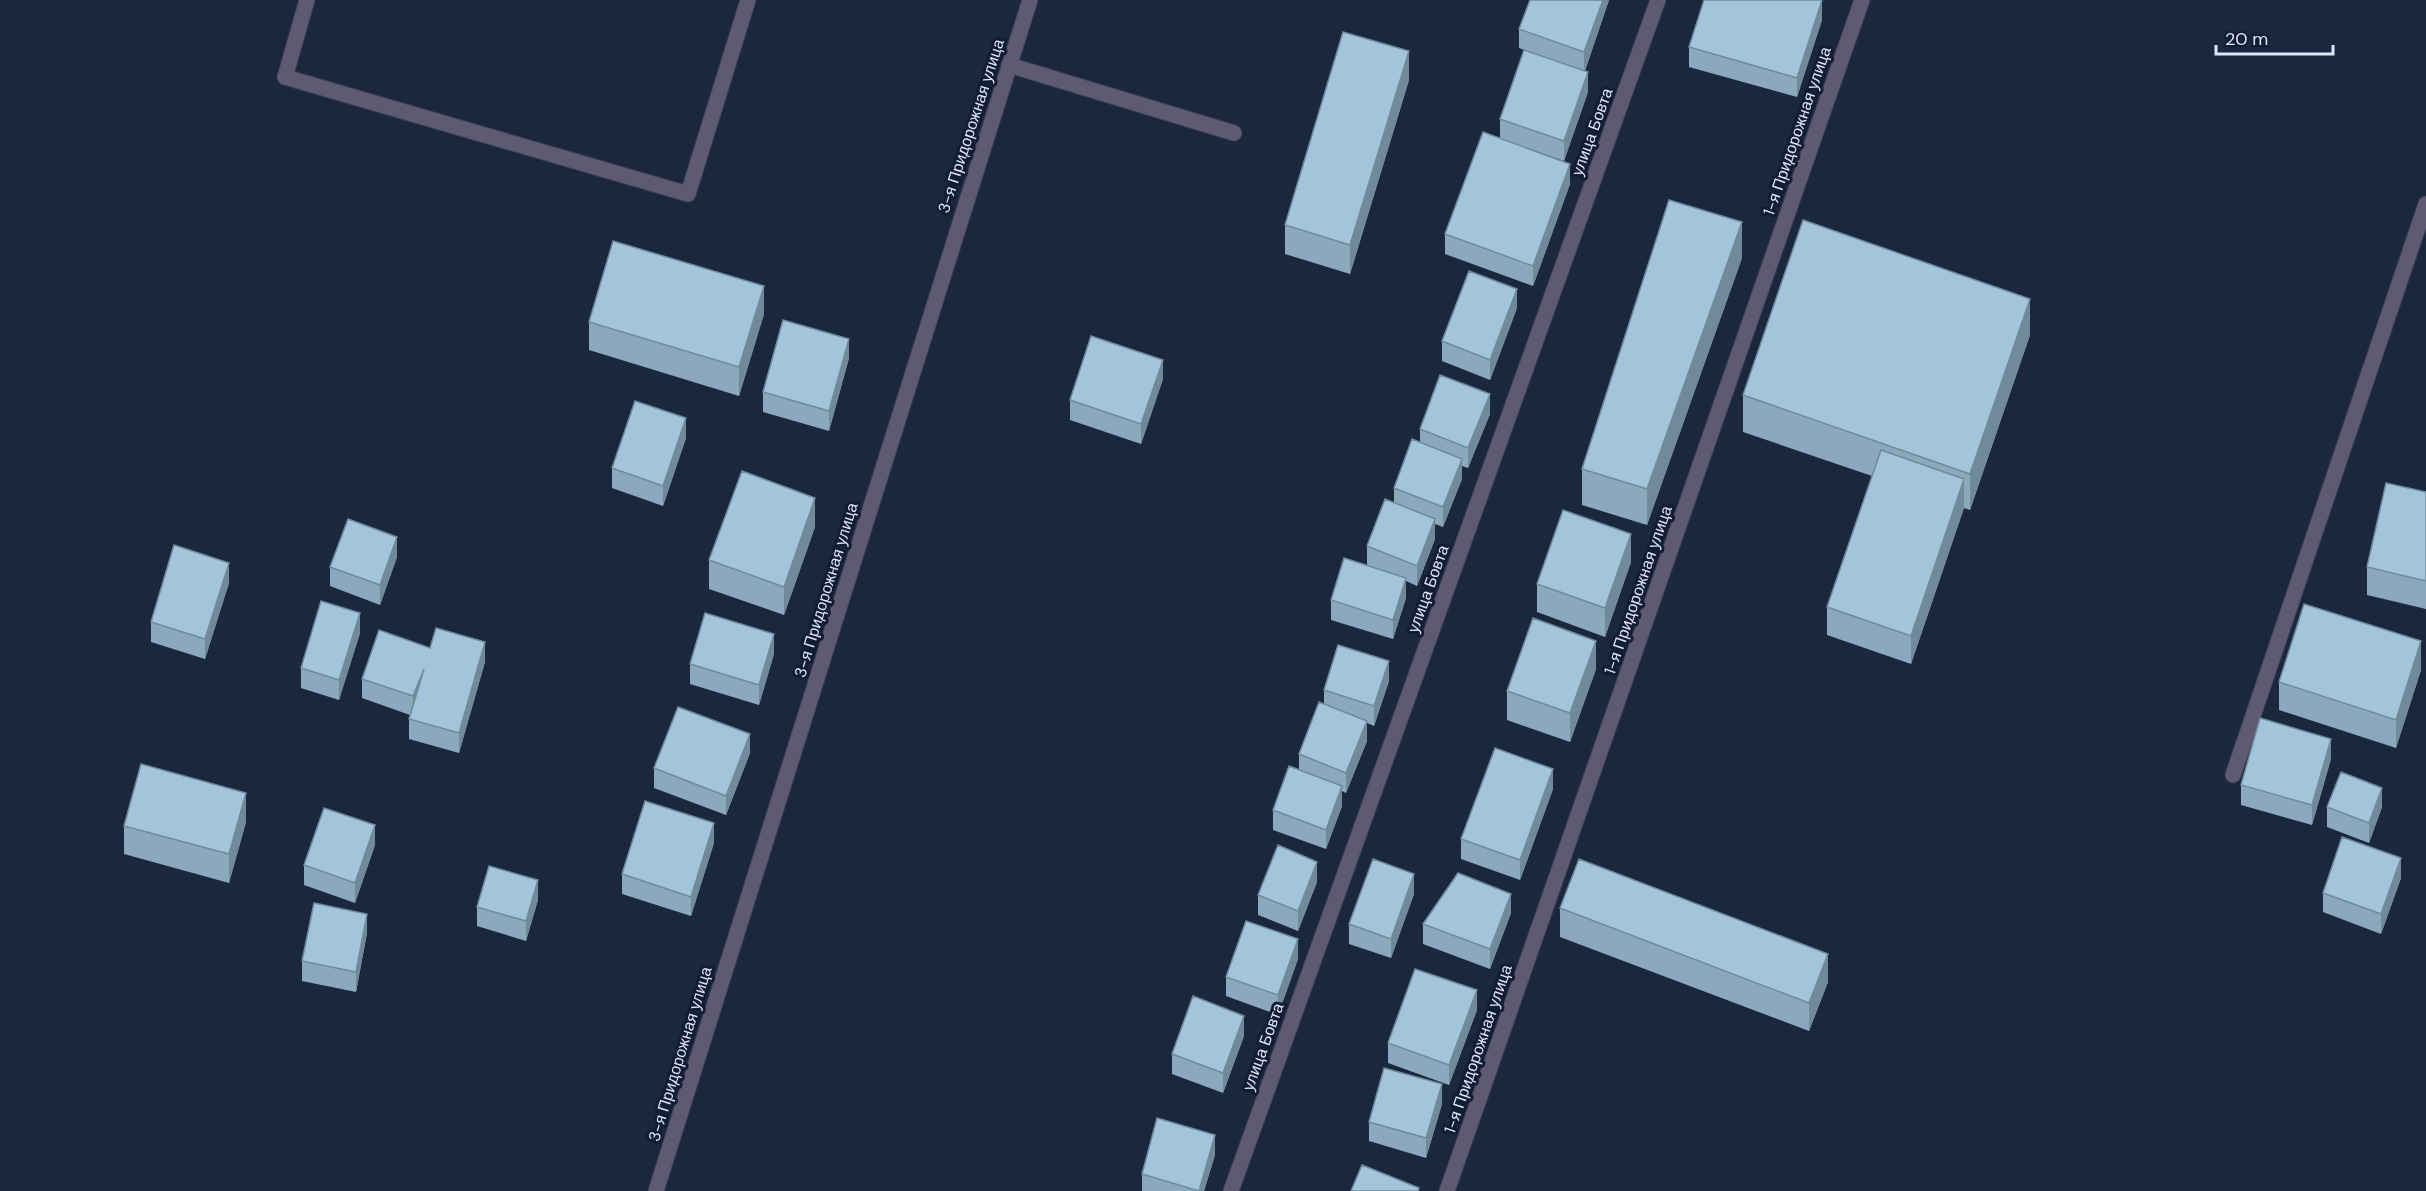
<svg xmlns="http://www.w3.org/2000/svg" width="2426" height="1191" font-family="'DM Sans',sans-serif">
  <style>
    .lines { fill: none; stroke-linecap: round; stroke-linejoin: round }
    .lane-casing { stroke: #364159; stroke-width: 17 }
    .lane { stroke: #5f5a72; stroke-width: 15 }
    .wall { fill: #8ba9bc }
    .shaded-wall { fill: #718a99 }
    .building { fill: #a2c5db; stroke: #718a99; stroke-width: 1.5 }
    .labels { text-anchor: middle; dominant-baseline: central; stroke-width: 6; stroke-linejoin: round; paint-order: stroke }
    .street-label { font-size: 16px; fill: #dde5f6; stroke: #121c34 }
  </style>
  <rect width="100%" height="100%" fill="#1b263f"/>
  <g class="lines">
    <!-- lane casing -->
    <g class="lane-casing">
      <path id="lane" d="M307,0l-22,77 403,117 60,-194
        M1009,65l225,68
        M2233,775l193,-571
        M656,1191l374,-1191
        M1231,1191l427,-1191
        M1447,1191l415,-1191"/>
    </g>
    <!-- lane -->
    <use href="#lane" class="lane"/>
  </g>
  <!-- wall -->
  <path class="wall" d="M1609,0l-24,71 3,21 -24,69 -63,-22 69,45 -37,102 -88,-32v-20l55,-96v-19l24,-69 -5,-2v-19z
    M1822,20l-25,77 -108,-30v-20z
    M1409,80l-59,194 -65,-20v-29z
    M1742,258l-95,267 -65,-20v-36z
    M1517,308l-27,72 -48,-19v-20z
    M764,314l-25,82 -150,-46v-28z
    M2030,335l-60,175 -6,-2 -53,156 -84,-29v-28l45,-131 -129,-44v-37z
    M849,358l-20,73 -66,-19v-20z
    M1163,379l-22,65 -71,-24v-20z
    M1490,414l-22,54 -6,-2v13l-19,48 -8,-3v15l-18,47 -11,-5v17l-13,41 -62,-19v-20l36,-35v-19l27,-44v-14l26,-46v-13z
    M686,438l-23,68 -51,-18v-20z
    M2426,492v117l-59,-14v-28z
    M815,527l-31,88 -75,-26v-29z
    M397,557l-17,48 -50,-19v-19z
    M1631,562l-26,75 -68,-25v-28z
    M229,583l-24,76 -54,-17v-20z
    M360,633l-21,67 -38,-12v-20z
    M430,648l55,14 -26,91 -50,-14v-20l1,-4 -48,-17v-19z
    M774,654l-15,51 -69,-21v-20z
    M1596,669l-26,73 -63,-22v-29z
    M2421,670l-25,78 -117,-38v-28z
    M1389,681l-15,45 -7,-3v18l-21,52 -4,-2v15l-16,43 -53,-19v-20l26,-40v-16l25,-50v-14z
    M750,753l-24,62 -72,-27v-20z
    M2331,759l-19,66 -71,-20v-20z
    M1553,789l-33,91 -59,-21v-20z
    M2327,807h55l-13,36 -42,-16z
    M246,822l-17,61 -105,-29v-28z
    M714,843l-23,73 -69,-22v-20z
    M375,845l-20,58 -51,-18v-20z
    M2401,878l-20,56 -58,-22v-19z
    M1317,882l-19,49 -40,-16v-20z
    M1414,894l-23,64 -42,-14v-20z
    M538,900l-12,41 -49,-15v-19z
    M1560,908l268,74 -19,49 -249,-94z
    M1511,913l-21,56 -67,-25v-20z
    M367,933l-11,59 -54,-11v-20z
    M1298,959l-20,56 -52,-19v-19z
    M1477,1010l-28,75 -61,-22v-20z
    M1244,1036l-21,57 -51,-19v-20z
    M1442,1104l-16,54 -57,-17v-19z
    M1215,1155l-11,36h-62v-17z"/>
  <!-- shaded-wall -->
  <path class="shaded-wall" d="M1603,0h6l-25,72v-20z
    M1822,0v20l-25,77v-19z
    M1409,51v29l-59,194v-29z
    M1588,72v20l-24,69v-20z
    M1570,164v20l-37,102v-20z
    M1742,222v36l-95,267v-36z
    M764,286v28l-25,82v-29z
    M1517,289v19l-27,72v-20z
    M2030,299v36l-60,175v-36z
    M849,339v19l-20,73v-20z
    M1163,360v19l-22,65v-20z
    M1490,394v20l-22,54v-20z
    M686,418v20l-23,68v-20z
    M1462,459v20l-19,48v-20z
    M1964,479v29l-53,156v-28z
    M815,498v29l-31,88v-28z
    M1435,519v20l-18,47v-20z
    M1631,534v28l-26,75v-29z
    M397,537v20l-17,48v-20z
    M229,563v20l-24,76v-20z
    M1406,578v20l-13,41v-19z
    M360,613v20l-21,67v-20z
    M774,634v20l-15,51v-20z
    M1596,641v28l-26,73v-29z
    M2421,641v29l-25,78v-28z
    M485,642v20l-26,91v-20z
    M1389,661v20l-15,45v-20z
    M424,669l-11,47v-20z
    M1367,721v20l-21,52v-20z
    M750,734v19l-24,62v-19z
    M2331,739v20l-19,66v-20z
    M1553,769v20l-33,91v-20z
    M1342,786v20l-16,43v-19z
    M2382,788v19l-13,36v-20z
    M246,793v29l-17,61v-29z
    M714,823v20l-23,73v-19z
    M375,825v20l-20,58v-20z
    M2401,858v20l-20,56v-20z
    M1317,862v20l-19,49v-20z
    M1414,874v20l-23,64v-19z
    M538,880v20l-12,41v-20z
    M1511,894v19l-21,56v-20z
    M367,914v19l-11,59v-20z
    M1298,939v20l-20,56v-20z
    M1828,954v28l-19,49v-28z
    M1477,990v20l-28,75v-20z
    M1244,1016v20l-21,57v-20z
    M1442,1084v20l-16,54v-20z
    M1215,1135v20l-11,36h-5z"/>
  <!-- building -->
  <path class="building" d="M1530,0h73l-19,52 -65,-23z
    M1704,0h118l-25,78 -108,-31z
    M1343,32l66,19 -59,194 -65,-20z
    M1524,50l64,22 -24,69 -64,-22z
    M1483,132l87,32 -37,102 -88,-32z
    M1669,200l73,22 -95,267 -65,-20z
    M1803,220l227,79 -60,175 -227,-79z
    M613,241l151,45 -25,81 -150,-45z
    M1469,271l48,18 -27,71 -48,-19z
    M783,320l66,19 -20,72 -66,-19z
    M1091,336l72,24 -22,64 -71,-24z
    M1440,375l50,19 -22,54 -48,-19z
    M635,401l51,17 -23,68 -51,-18z
    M1412,439l50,20 -19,48 -49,-19z
    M1881,450l83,29 -53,157 -84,-29z
    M742,471l73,27 -31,89 -75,-27z
    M2386,483l40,9v89l-59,-14z
    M1385,499l50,20 -18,47 -50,-20z
    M1563,510l68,24 -26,74 -68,-24z
    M348,519l49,18 -17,48 -50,-18z
    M174,545l55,18 -24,76 -54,-17z
    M1344,558l62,20 -13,42 -62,-20z
    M321,601l39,12 -21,67 -38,-12z
    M2304,604l117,37 -25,79 -117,-38z
    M705,613l69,21 -15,51 -69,-21z
    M1533,618l63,23 -26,72 -63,-22z
    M436,628l49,14 -26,91 -50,-14 15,-50 -11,27 -51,-17 17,-49 51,18z
    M1338,645l51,16 -15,45 -50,-16z
    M1319,702l48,19 -21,52 -47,-19z
    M678,707l72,27 -24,62 -72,-28z
    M2260,718l71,21 -19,66 -71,-20z
    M1495,748l58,21 -33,91 -59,-21z
    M141,764l105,29 -17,61 -105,-28z
    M1289,766l53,20 -16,44 -53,-20z
    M2341,772l41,16 -13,35 -42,-16z
    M645,801l69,22 -23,74 -69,-23z
    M324,808l51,17 -20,58 -51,-18z
    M2342,837l59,21 -20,56 -58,-21z
    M1278,845l39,17 -19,49 -40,-16z
    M1373,859l41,15 -23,65 -42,-15z
    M1579,859l249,95 -19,49 -249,-95z
    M489,866l49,14 -12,41 -49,-14z
    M1458,873l53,21 -21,55 -67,-25z
    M314,903l53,11 -11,58 -54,-11z
    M1246,921l52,18 -20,56 -52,-18z
    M1415,969l62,21 -28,75 -61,-22z
    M1193,996l51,20 -21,57 -51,-19z
    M1384,1068l58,16 -16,54 -57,-16z
    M1157,1118l58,17 -16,56 -57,-17z
    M1362,1165l57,23 -1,3h-67z"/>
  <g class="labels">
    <!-- street labels -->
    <g class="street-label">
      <text transform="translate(971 126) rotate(-72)">3-я Придорожная улица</text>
      <text transform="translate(1797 131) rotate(-71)">1-я Придорожная улица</text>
      <text transform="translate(1592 132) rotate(-70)">улица Бовта</text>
      <text transform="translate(1428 589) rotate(-70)">улица Бовта</text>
      <text transform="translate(826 590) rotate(-73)">3-я Придорожная улица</text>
      <text transform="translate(1638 590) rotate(-71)">1-я Придорожная улица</text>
      <text transform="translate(1263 1047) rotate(-70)">улица Бовта</text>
      <text transform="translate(1478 1049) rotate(-71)">1-я Придорожная улица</text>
      <text transform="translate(680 1054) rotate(-73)">3-я Придорожная улица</text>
    </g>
  </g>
  <!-- scale -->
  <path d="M2216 45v9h117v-9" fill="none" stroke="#dde5f6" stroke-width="3"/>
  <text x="2225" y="45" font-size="18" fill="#dde5f6" stroke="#121c34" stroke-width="4.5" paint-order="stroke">20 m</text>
</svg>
